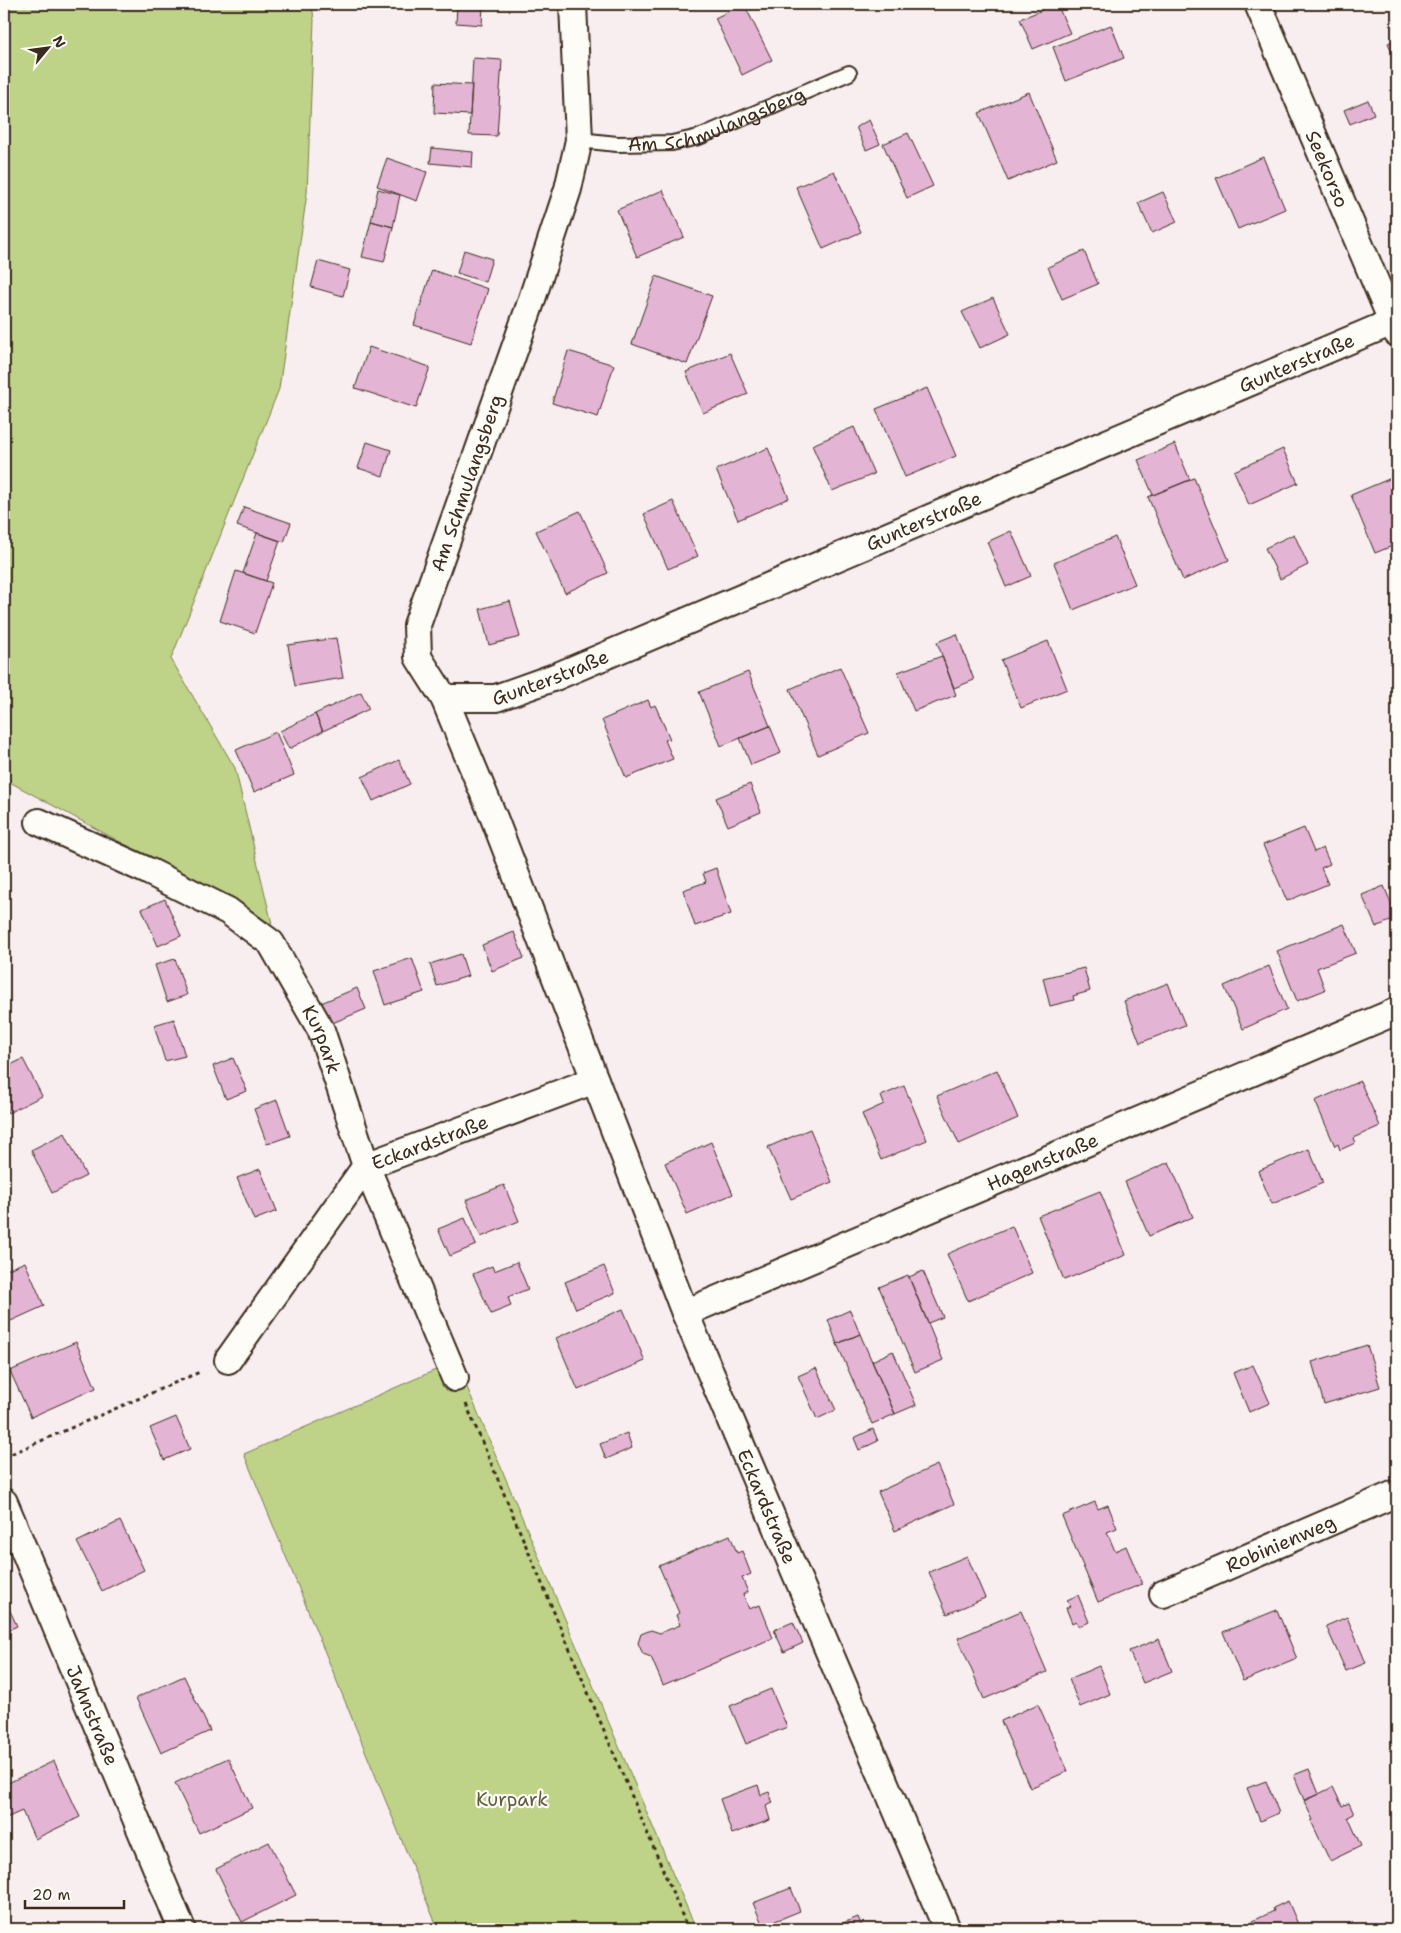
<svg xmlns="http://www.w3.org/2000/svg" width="1401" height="1933" font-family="'Shantell Sans',sans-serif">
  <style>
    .green { fill: #bed288; stroke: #7c7e53 }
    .building { fill: #e4b4d4; stroke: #3b2a1e }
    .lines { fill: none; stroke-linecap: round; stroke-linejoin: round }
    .service-casing { stroke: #3b2a1e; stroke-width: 18 }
    .minor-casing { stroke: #3b2a1e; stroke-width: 30 }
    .path { stroke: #3b2a1e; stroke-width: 3; stroke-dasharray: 4 4; stroke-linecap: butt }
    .service { stroke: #fdfcf7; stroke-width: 14 }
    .minor { stroke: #fdfcf7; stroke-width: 26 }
    .labels { text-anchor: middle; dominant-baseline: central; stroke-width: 4.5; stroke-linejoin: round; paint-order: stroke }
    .street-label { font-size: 19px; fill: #3b2a1e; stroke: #fdfcf7 }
    .park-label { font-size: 19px; fill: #625c3e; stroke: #fdfcf7 }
  </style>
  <rect width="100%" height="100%" fill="#f8eef0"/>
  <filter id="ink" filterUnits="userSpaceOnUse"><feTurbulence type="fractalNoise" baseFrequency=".02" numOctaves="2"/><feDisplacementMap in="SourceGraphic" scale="10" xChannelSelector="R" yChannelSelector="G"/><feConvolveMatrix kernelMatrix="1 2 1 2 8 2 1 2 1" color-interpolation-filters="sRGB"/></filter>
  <g filter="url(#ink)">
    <!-- green -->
    <path class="green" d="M4,4h308l2,16 -7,173 -28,196 -108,270 64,109 37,156 -268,-145z
      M456,1361l240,568h-258l-194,-475z"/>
    <!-- building -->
    <path class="building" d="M457,4h26l-1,21 -26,-2z
      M744,4l28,56 -30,15 -27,-57z
      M1057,4l13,29 -37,16 -13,-30z
      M1111,25l13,33 -58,23 -13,-34z
      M1397,40v23l-9,-20z
      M473,58l29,2 -5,76 -28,-1z
      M435,83l37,2 -2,30 -36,-2z
      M1029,92l28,68 -49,21 -29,-68z
      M1368,100l6,14 -24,10 -6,-14z
      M869,120l11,24 -14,6 -10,-23z
      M908,133l25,53 -26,12 -24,-54z
      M432,148l41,4 -1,15 -42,-4z
      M1263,157l22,52 -47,20 -22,-51z
      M387,158l40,14 -10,29 -40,-15z
      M834,171l27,61 -38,17 -27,-62z
      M378,189l22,6 -7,32 -22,-6z
      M663,190l21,47 -47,20 -20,-47z
      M1163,192l14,30 -25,11 -14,-30z
      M371,221l22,6 -9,35 -22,-5z
      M464,250l28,9 -7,23 -28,-9z
      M1084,251l14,33 -36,15 -14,-32z
      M318,261l32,9 -7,26 -32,-9z
      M432,270l56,19 -17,54 -57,-18z
      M656,276l56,20 -25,68 -55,-20z
      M993,298l17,36 -30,14 -18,-36z
      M369,347l61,20 -14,41 -61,-20z
      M568,351l46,14 -16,52 -46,-14z
      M730,353l18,41 -45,19 -17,-41z
      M927,388l29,68 -51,21 -29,-68z
      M854,427l20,47 -42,17 -20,-46z
      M367,442l24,8 -8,26 -25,-8z
      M1175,444l15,36 -37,15 -15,-35z
      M768,448l21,50 -51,22 -22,-50z
      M1283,449l15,34 -49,22 -15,-34z
      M1396,476l1,4v64l-22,9 -24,-58z
      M1194,478l35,82 -46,20 -35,-83z
      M673,501l25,55 -30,13 -24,-55z
      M244,507l47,16 -7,19 -47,-16z
      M580,511l28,62 -43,20 -29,-62z
      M1011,531l20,45 -25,11 -19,-45z
      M257,533l23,8 -14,40 -23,-8z
      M1294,534l14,31 -28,14 -15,-31z
      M1115,537l20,47 -62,26 -19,-47z
      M236,571l36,12 -17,50 -35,-12z
      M510,601l10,36 -31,8 -9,-36z
      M957,634l17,46 -20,8 -17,-46z
      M336,638l7,40 -48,8 -7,-41z
      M1048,641l19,48 -46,19 -20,-48z
      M942,656l14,39 -42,16 -16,-39z
      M840,667l29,66 -51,22 -28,-66z
      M748,672l22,54 -49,20 -22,-54z
      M361,692l8,17 -46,22 -8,-17z
      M648,700l3,7 4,-2 15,34 -5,1 8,19 -47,19 -24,-58z
      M315,714l8,17 -34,18 -9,-18z
      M770,726l11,27 -30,12 -11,-27z
      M276,732l18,43 -40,17 -18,-42z
      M399,760l11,24 -37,17 -11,-24z
      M750,784l11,28 -33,14 -12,-28z
      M1304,828l10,24 9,-4 7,16 -9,4 7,16 -41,17 -24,-56z
      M716,868l15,46 -36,12 -12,-36 23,-8 -3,-9z
      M1384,886l13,32 -21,9 -14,-32z
      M165,899l16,37 -23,10 -16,-37z
      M1344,924l12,29 -39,15 8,22 -28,11 -20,-50z
      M514,932l10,26 -32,13 -10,-26z
      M461,954l7,22 -31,10 -7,-22z
      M412,958l12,34 -39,13 -11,-34z
      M175,959l12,36 -20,7 -12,-37z
      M1269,966l18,43 -44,20 -19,-43z
      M1084,968l6,23 -17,5 1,4 -24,6 -7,-28z
      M1168,983l17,42 -45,18 -16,-42z
      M357,988l9,21 -36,15 -9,-21z
      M174,1019l11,37 -20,5 -11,-36z
      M233,1058l14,33 -21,8 -13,-33z
      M23,1059l19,37 -34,17 -4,-8v-37z
      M997,1070l21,48 -59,26 -22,-48z
      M1360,1081l20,45 -27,12 2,5 -15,7 -2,-6 -3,2 -20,-45z
      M904,1086l23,54 -46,20 -19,-46 22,-10 -3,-8z
      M277,1100l13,36 -23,8 -13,-35z
      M810,1129l22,53 -41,17 -23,-52z
      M65,1133l21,43 -34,17 -21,-43z
      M711,1142l22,52 -46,20 -22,-51z
      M1309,1149l14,34 -51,21 -14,-33z
      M1169,1162l24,55 -44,19 -24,-54z
      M260,1169l17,42 -23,9 -17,-42z
      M504,1185l15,36 -38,16 -15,-37z
      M1100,1191l26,64 -62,25 -26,-64z
      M465,1218l11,27 -26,11 -12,-27z
      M1012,1226l20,47 -64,28 -21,-47z
      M25,1262l19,44 -40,18v-53z
      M517,1262l11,27 -20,8 3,9 -20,8 -18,-40 19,-8 2,5z
      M604,1266l11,27 -39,16 -11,-27z
      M923,1271l20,46 -15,6 -19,-46z
      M908,1275l35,85 -28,12 -36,-85z
      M623,1309l22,52 -67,29 -22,-52z
      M850,1310l10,24 -23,10 -9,-24z
      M860,1334l35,80 -23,10 -35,-80z
      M76,1342l20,46 -65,29 -21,-46z
      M1367,1345l13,42 -56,17 -12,-42z
      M893,1351l23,54 -21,9 -23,-53z
      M1253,1365l17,38 -21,9 -16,-39z
      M816,1368l20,42 -19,9 -19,-43z
      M176,1417l14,32 -26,11 -14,-32z
      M873,1429l5,12 -19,9 -5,-12z
      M627,1433l5,15 -26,11 -6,-15z
      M937,1465l17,39 -59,27 -17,-39z
      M1095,1502l3,7 10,-4 9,23 -10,4 8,19 11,-5 16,38 -44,18 -36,-86z
      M120,1521l24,49 -42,21 -25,-49z
      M730,1535l7,18 5,-2 9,23 -9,4 6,14 -5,2 6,15 11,-4 13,33 -110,47 -12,-28 -8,-3 -5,-11 3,-9 10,-4 9,3 20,-8 -4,-10 3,-2 -20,-47z
      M967,1556l18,42 -38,16 -18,-42z
      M1078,1595l11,27 -10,5 -3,-6 -4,2 -6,-15 4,-2 -3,-6z
      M4,1598l13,28 -13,6z
      M1277,1610l20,49 -54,22 -20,-49z
      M1021,1611l26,61 -63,27 -26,-61z
      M1347,1617l19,46 -20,8 -20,-45z
      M793,1622l10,21 -19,9 -10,-22z
      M1159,1639l13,32 -29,12 -14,-32z
      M1099,1666l11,28 -30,13 -11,-28z
      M184,1676l26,55 -49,22 -25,-55z
      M771,1689l16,38 -41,17 -16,-38z
      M1038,1704l30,67 -38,17 -29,-67z
      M228,1758l24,50 -53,25 -24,-50z
      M54,1761l26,56 -45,22 -13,-28 -18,8v-34z
      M1309,1769l10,25 -15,6 -10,-25z
      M1266,1781l13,32 -19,8 -13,-33z
      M758,1785l3,10 8,-3 4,11 -7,3 4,14 -38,14 -12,-35z
      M1333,1787l9,19 7,-3 5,11 -6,3 13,29 -31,15 -19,-40 2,-1 -9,-19z
      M269,1842l27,53 -54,27 -26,-53z
      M791,1888l9,23 -37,15 -10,-23z
      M1288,1901l12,28h-43l-4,-8 21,-10 -1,-3z
      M858,1917l5,12h-35z"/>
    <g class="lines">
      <!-- service casing -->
      <g class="service-casing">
        <g id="service">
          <path id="s1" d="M579,140l38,4 55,-1 27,-6 150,-64"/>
        </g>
      </g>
      <!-- minor casing -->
      <g class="minor-casing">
        <g id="minor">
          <path id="s2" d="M573,4l6,136 -11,49 -39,119 -112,317 1,32 26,41 50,120 191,495 262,616"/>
          <path id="s3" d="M1258,4l139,329"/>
          <path id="s4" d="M444,698h52l59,-21 842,-357"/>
          <path id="s5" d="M39,822l109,49 80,40 43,32 50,87 45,136 -138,194"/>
          <path id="s6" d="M685,1313l712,-302"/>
          <path id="s7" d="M455,1378l-89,-212 229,-86"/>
          <path id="s8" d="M4,1502l178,427"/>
          <path id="s9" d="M1163,1594l234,-101"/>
        </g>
      </g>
      <!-- path -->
      <path class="path" d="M466,1404l222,525
        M4,1457l198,-86"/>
      <!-- service -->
      <use href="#service" class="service"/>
      <!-- minor -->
      <use href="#minor" class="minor"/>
    </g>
  </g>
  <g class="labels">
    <!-- street labels -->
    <g class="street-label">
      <text stroke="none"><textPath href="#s1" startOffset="142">Am Schmulangsberg</textPath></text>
      <text stroke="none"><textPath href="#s3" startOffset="179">Seekorso</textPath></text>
      <text stroke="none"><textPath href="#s4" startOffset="920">Gunterstraße</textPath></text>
      <text transform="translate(467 483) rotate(-71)">Am Schmulangsberg</text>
      <text stroke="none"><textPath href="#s4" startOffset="515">Gunterstraße</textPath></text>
      <text stroke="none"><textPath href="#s4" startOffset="110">Gunterstraße</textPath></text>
      <text stroke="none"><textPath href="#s5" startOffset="372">Kurpark</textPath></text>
      <text stroke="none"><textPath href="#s7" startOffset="298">Eckardstraße</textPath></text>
      <text stroke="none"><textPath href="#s6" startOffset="388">Hagenstraße</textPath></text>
      <text stroke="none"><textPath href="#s2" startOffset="1599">Eckardstraße</textPath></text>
      <text stroke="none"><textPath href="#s9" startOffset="128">Robinienweg</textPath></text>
      <text stroke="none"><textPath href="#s8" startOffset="231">Jahnstraße</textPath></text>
    </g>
    <!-- park labels -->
    <g class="park-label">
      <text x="512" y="1799">Kurpark</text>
    </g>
  </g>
  <!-- margin -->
  <rect width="1401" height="1933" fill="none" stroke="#fdfcf7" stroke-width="20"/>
  <rect x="10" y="10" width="1381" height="1913" fill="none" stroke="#3b2a1e" stroke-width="2" filter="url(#ink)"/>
  <!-- north arrow -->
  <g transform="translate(48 48) rotate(61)" stroke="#fdfcf7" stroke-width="4" paint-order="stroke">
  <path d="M0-4L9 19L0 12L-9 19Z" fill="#3b2a1e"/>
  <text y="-8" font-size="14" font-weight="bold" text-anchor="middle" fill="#3b2a1e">N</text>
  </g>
  <!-- scale -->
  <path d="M25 1900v8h99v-8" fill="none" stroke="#3b2a1e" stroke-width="2.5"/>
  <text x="32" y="1900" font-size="15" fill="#3b2a1e" stroke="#fdfcf7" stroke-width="4" paint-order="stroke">20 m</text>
</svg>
